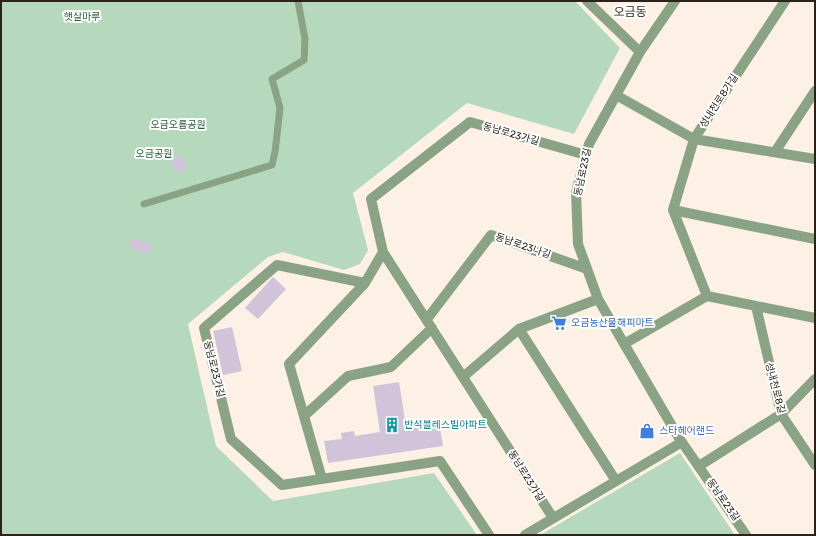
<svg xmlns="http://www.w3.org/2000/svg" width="816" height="536" font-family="Rubik,'Noto Sans KR',sans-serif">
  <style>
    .green { fill: #b6d9be }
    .building { fill: #d0c3da }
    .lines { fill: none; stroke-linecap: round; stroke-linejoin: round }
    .lane { stroke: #8aa384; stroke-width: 7 }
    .street { stroke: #8aa384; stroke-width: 10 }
    .labels { text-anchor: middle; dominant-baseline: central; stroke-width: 4; stroke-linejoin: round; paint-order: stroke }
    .park-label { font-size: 10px; fill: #28613a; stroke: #fff }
    .street-label { font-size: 10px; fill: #2a221b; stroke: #fff }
    .shop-label { font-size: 10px; fill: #366cbe; stroke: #fff; text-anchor: start }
    .culture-label { font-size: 10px; fill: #0d838f; stroke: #fff; text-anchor: start }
    .quarter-label { font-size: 12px; fill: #362717; stroke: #fff }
  </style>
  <rect width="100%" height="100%" fill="#fdf1e5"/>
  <!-- green -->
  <path class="green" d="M1,1h574l45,47 -46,86 -107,-31 -114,90 15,57 -8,14 -16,6 -61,-18 -15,5 -80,67 28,122 57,55 161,-28 43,62h-476z
    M680,453l55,82h-195z"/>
  <!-- building -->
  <path class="building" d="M182,156l5,13 -11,4 -5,-13z
    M132,238l20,6 -2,10 -21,-6z
    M273,277l13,12 -28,30 -13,-11z
    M232,327l10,44 -19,4 -10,-44z
    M399,382l7,45 33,-5 4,24 -115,17 -4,-22 18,-2 -1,-6 13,-2 1,5 25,-4 -7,-46z"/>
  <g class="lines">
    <!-- lane -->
    <path class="lane" d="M144,204l128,-39 3,-13 5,-44 -8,-29 32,-19 1,-21 -7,-38"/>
    <!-- street -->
    <path class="street" d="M587,1l53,51
      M675,1l-35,51 -51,92 -13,48 2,52 20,55 81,139 67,97
      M616,95l78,44 121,20
      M775,152l40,-61
      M673,210l142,29
      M383,252l170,266
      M707,296l-34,-86 21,-71 91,-138
      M756,306l25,108 34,51
      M427,319l64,-84 96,34
      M519,329l97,152
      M624,344l83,-48 108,22
      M463,377l56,-48 79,-30
      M304,416l44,-40 43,-9 41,-39
      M699,466l82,-52 34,-35
      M322,479l-33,-115 76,-81
      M489,535l-49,-74 -158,24 -51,-46 -27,-111 73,-63 88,18 18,-31 -12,-53 99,-77 116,33
      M525,535l157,-93"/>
  </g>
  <!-- icons -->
  <defs>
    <g id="supermarket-bare" transform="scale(1.2)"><path d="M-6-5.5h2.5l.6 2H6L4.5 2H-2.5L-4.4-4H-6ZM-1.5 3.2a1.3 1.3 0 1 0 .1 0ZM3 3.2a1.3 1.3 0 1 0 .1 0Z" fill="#3f7fe0" stroke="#fff" stroke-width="2.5" paint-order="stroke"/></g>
    <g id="building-bare" transform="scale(1.2)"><path d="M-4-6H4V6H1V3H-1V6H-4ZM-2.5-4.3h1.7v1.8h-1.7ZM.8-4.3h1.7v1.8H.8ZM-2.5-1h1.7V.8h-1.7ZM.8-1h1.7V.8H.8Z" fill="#0f9aa8" stroke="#fff" stroke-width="2.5" paint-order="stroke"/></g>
    <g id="shop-bare" transform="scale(1.2)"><path d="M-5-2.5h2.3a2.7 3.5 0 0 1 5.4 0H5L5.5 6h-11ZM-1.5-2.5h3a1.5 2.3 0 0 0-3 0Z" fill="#3f7fe0" stroke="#fff" stroke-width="2.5" paint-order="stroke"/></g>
  </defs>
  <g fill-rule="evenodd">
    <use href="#supermarket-bare" x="559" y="323"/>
    <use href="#building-bare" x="392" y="425"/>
    <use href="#shop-bare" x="647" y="431"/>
  </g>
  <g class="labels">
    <!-- park labels -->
    <g class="park-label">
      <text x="82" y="17">햇살마루</text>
      <text x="178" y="125">오금오름공원</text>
      <text x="154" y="154">오금공원</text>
    </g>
    <!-- street labels -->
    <g class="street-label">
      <text transform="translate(719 101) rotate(-57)">성내천로8가길</text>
      <text transform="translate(511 134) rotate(16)">동남로23가길</text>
      <text transform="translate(583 172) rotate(-78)">동남로23길</text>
      <text transform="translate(523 246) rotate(19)">동남로23나길</text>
      <text transform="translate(214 369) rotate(76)">동남로23가길</text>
      <text transform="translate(775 388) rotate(75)">성내천로8길</text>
      <text transform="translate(526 476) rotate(58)">동남로23가길</text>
      <text transform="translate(723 500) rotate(55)">동남로23길</text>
    </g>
    <!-- shop labels -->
    <g class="shop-label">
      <text x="571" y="323">오금농산물해피마트</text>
      <text x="659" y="431">스타헤어랜드</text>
    </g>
    <!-- culture labels -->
    <g class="culture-label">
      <text x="404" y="425">반석블레스빌아파트</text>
    </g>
    <!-- quarter labels -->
    <g class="quarter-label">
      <text x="630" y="12">오금동</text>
    </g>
  </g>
  <!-- border -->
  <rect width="816" height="536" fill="none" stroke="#2a221b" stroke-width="4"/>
</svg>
